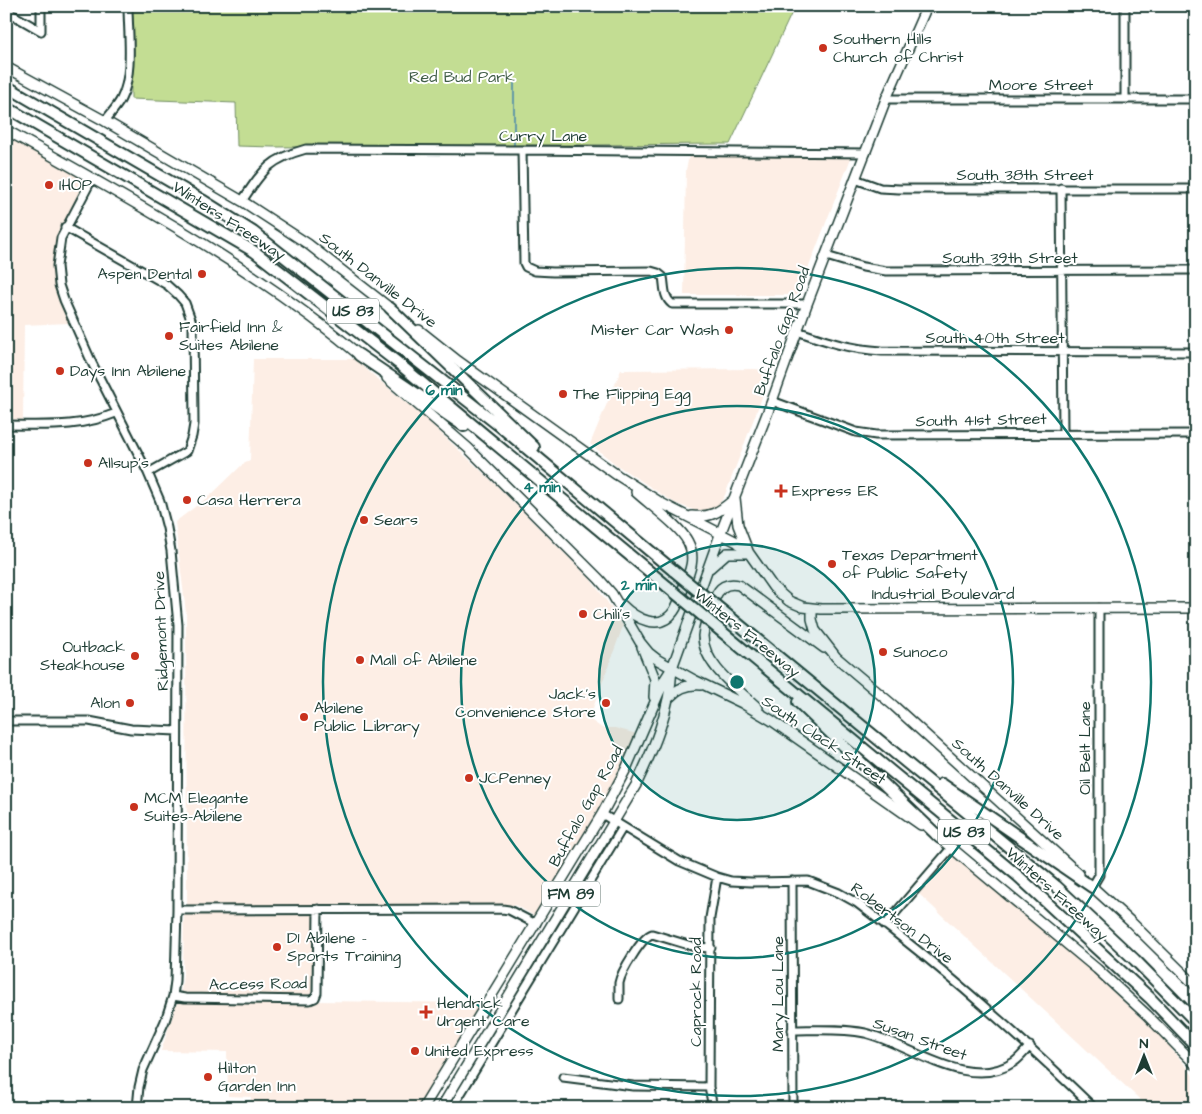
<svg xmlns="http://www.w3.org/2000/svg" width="1202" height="1114" font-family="'Architects Daughter',sans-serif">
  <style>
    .built { fill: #fdeee5 }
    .green { fill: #c3dd93; stroke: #718d64 }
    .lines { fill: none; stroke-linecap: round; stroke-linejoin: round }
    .stream { stroke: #6399a6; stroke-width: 2 }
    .minor-casing { stroke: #1f3d34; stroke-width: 11 }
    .major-casing { stroke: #1f3d34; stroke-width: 12 }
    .highway-casing { stroke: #1f3d34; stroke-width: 14 }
    .minor { stroke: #fff; stroke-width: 7 }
    .major { stroke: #fff; stroke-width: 9 }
    .highway { stroke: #fff; stroke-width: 10 }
    .highway-bridge-casing { stroke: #1f3d34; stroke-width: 14; stroke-linecap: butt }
    .highway-bridge { stroke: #fff; stroke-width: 10 }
    .ring { fill: none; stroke: #0f766e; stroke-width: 2.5 }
    .poi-dot { fill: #c8321e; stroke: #fff; stroke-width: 2 }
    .labels { text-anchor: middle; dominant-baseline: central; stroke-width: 4; stroke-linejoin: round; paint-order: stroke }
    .shield { fill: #fff; stroke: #627771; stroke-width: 1 }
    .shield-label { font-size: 15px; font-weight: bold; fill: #1f3d34 }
    .poi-label { font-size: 16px; fill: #1f3d34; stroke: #fff; text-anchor: start }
    .park-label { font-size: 16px; fill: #405d47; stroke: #fff }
    .street-label { font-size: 16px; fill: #1f3d34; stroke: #fff }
    .centre { fill: #0f766e; stroke: #fff; stroke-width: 2.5 }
    .ring-label { font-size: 15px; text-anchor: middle; font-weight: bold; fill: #0f766e; stroke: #fff; stroke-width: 4; stroke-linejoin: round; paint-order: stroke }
  </style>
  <rect width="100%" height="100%" fill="#fff"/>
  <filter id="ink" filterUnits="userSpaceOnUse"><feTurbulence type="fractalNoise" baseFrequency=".02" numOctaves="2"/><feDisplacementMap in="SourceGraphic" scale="10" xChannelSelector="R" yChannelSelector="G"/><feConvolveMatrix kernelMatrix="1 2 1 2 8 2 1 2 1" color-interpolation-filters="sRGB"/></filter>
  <g filter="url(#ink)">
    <!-- built -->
    <path class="built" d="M6,132l82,47 -29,55 -6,38 16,51 -45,2 -1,95 -17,-1z
      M689,156l162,2 -53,137h-114l2,-125z
      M253,359h101l76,64 63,59 97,97 16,21 17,26 -34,93 13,9h13l22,6 -32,63 -70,119 -20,-11 -199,-1 -1,97 167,2 -62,105h-169v-11l-23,-1 -1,-44 -66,-1 20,-60 2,-17 1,-61 3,-9 -1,-291 -11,-91 37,-28 31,-30 7,-3z
      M755,369l17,2 -47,124 -7,11 -8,5 -11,1 -24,-9 -57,-37 -28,-22 31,-74z
      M952,854l140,118 81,76 -1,2 15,17 9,13v28h-47l-230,-214z"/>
    <!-- green -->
    <path class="green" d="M130,6h665l-65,138 -457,3 -36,-1 -1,-43 -105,-4z"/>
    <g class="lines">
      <!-- stream -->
      <path class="stream" d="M514,146v-65"/>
      <!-- minor casing -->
      <g class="minor-casing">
        <path id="minor" d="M6,11l35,20v-25
          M886,99h310
          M1125,99v-93
          M105,121c5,-7 12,-14 16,-22 13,-25 7,-65 7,-93
          M522,150l2,113 2,4 9,4 18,1 98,-1 7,2 5,4c2,9 0,20 9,27h135
          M92,179l-31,59 -4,28 2,19 5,15 28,63 56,110 12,28 7,27 4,23 7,74 -1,285 -2,71 -2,15 -8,25 -22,49 -4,17 -2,21
          M855,179l25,9 19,1h297
          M1061,188l2,245
          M242,201c21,-31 27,-42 64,-52l216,1 344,3
          M65,227l102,58 11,10 7,8 8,22 1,99 -2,12 -5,15 -39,22
          M826,256l37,11 23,4 310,-1
          M797,331c31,11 52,18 85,20l314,1
          M772,401l84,31 20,3 320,-1
          M6,425c40,0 73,3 110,-12
          M6,721h83l42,8 46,2
          M602,814l77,47 38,16 14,4 20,1 57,-1 31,12 18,10c84,63 162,132 237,205
          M792,881l1,227
          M1092,887l7,-12v-267
          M177,910l325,-1 7,1 27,14
          M885,925l67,-78
          M173,996l12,2 125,2 5,-2 2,-5 1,-84
          M619,999c0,-5 0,-11 0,-16 2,-11 23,-46 33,-49l43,13 16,1
          M792,1030c23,0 49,-2 73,3 45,11 103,60 149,29 6,-4 11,-11 16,-16
          M563,1077l70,9 76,1
          M452,1108l171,-281
          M713,1108l-4,-21 1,-169 7,-41"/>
      </g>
      <!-- major casing -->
      <g class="major-casing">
        <path id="major" d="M6,67l99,54 137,80 66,43 87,68
          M6,130c123,69 249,137 357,228
          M419,330l39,31 159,114 46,29 74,38 12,11 24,34 16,14 14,6 18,2 375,-1
          M387,378l81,70 131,131 13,15 28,48 9,11 9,7 36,20 48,23 29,17 150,105
          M735,498l3,27 10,26
          M692,516c18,2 27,-4 40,-15
          M710,568l17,-15h21
          M622,605c14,14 38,27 52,6 5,-7 7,-17 10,-25 6,-14 12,-29 4,-44 -8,-16 -38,-37 -52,-50
          M812,609v10l3,11 21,27 58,49 185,168
          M642,647l13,32 -1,18
          M670,697c8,-9 18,-13 31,-12
          M758,708c-20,-19 -55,-43 -55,-72 1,-12 7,-27 12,-38 4,-11 12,-16 24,-13l85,63
          M936,835l161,134 50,46 49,50
          M1088,883l43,39 65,64
          M423,1108l179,-294 24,-45 39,-90 7,-11 49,-136 51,-131 35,-97 79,-205 41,-93
          M441,1108l195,-323c18,-37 34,-75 36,-117"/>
      </g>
      <!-- highway casing -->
      <g class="highway-casing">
        <path id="highway" d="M6,86l196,114 51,32 248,195 173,144
          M6,107l249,145 143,111 270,224
          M390,308l144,139
          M359,355l105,71
          M731,618l325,268 79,74 61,62
          M721,631l297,245 132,122 46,48
          M798,702l142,136
          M942,784l150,103"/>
      </g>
      <!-- minor -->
      <use href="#minor" class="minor"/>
      <!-- major -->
      <use href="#major" class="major"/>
      <!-- highway -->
      <use href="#highway" class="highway"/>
      <!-- highway-bridge casing -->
      <g class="highway-bridge-casing">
        <path id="highway-bridge" d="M674,571l57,47
          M668,587l53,44"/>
      </g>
      <!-- highway-bridge -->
      <use href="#highway-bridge" class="highway-bridge"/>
    </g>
  </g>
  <!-- distance rings -->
  <circle cx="737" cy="682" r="138" fill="#0f766e" fill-opacity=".12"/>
  <g class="ring">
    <circle cx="737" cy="682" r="138"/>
    <circle cx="737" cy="682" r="276"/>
    <circle cx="737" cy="682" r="414"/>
  </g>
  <!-- markers -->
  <g class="poi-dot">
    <circle cx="823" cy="48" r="5"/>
    <circle cx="49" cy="185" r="5"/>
    <circle cx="202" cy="274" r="5"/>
    <circle cx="729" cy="330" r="5"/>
    <circle cx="169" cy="336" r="5"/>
    <circle cx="60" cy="371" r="5"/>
    <circle cx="563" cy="394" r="5"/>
    <circle cx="88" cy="463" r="5"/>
    <path d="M778.5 483.5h5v5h5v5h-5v5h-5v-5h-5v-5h5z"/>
    <circle cx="187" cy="500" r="5"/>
    <circle cx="364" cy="520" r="5"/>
    <circle cx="832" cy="564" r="5"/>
    <circle cx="583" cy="614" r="5"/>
    <circle cx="883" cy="652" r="5"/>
    <circle cx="135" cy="656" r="5"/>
    <circle cx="360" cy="660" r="5"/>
    <circle cx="130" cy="703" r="5"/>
    <circle cx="606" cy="703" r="5"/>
    <circle cx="304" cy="717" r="5"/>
    <circle cx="469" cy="778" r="5"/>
    <circle cx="134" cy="807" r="5"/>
    <circle cx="277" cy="947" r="5"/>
    <path d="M423.5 1004.5h5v5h5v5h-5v5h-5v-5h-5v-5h5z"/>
    <circle cx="415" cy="1051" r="5"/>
    <circle cx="208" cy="1077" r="5"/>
  </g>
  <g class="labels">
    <!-- shield labels -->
    <g class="shield">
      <rect x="327" y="298.5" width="52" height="25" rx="4"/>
      <rect x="938" y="819.5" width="52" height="25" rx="4"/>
      <rect x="542" y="881.5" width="58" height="25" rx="4"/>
    </g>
    <g class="shield-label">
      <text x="353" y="311">US 83</text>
      <text x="964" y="832">US 83</text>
      <text x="571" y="894">FM 89</text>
    </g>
    <!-- poi labels -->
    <g class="poi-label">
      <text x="833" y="39">Southern Hills<tspan x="833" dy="18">Church of Christ</tspan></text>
      <text x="59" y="185">IHOP</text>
      <text x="192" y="274" text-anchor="end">Aspen Dental</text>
      <text x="179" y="327">Fairfield Inn &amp;<tspan x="179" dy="18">Suites Abilene</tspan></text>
      <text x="719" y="330" text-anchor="end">Mister Car Wash</text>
      <text x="70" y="371">Days Inn Abilene</text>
      <text x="573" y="394">The Flipping Egg</text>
      <text x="98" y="463">Allsup's</text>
      <text x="792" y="491">Express ER</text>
      <text x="197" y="500">Casa Herrera</text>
      <text x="374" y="520">Sears</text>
      <text x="842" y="555">Texas Department<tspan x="842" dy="18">of Public Safety</tspan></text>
      <text x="593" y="614">Chili's</text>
      <text x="125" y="647" text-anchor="end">Outback<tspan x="125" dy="18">Steakhouse</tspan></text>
      <text x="893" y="652">Sunoco</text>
      <text x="370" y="660">Mall of Abilene</text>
      <text x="596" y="694" text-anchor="end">Jack's<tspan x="596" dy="18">Convenience Store</tspan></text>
      <text x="120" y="703" text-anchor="end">Alon</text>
      <text x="314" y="708">Abilene<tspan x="314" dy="18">Public Library</tspan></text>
      <text x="479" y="778">JCPenney</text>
      <text x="144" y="798">MCM Elegante<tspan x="144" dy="18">Suites-Abilene</tspan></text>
      <text x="287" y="938">D1 Abilene -<tspan x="287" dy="18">Sports Training</tspan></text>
      <text x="437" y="1003">Hendrick<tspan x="437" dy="18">Urgent Care</tspan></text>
      <text x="425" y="1051">United Express</text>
      <text x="218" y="1068">Hilton<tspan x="218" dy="18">Garden Inn</tspan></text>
    </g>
    <!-- park labels -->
    <g class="park-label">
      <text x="462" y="77">Red Bud Park</text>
    </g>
    <!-- street labels -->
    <g class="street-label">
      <text x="1041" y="85">Moore Street</text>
      <text x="543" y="136">Curry Lane</text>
      <text x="1025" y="175">South 38th Street</text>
      <text transform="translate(229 221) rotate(33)">Winters Freeway</text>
      <text x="1010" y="258">South 39th Street</text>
      <text transform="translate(378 280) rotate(38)">South Danville Drive</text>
      <text transform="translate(782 331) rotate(-70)">Buffalo Gap Road</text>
      <text x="995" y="338">South 40th Street</text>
      <text transform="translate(981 420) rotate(-1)">South 41st Street</text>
      <text x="943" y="594">Industrial Boulevard</text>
      <text transform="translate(161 631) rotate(-92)">Ridgemont Drive</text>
      <text transform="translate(747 633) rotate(39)">Winters Freeway</text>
      <text transform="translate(824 740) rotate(34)">South Clack Street</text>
      <text transform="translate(1085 748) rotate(-90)">Oil Belt Lane</text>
      <text transform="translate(1008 789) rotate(42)">South Danville Drive</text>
      <text transform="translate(586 806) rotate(-61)">Buffalo Gap Road</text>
      <text transform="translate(1057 894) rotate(42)">Winters Freeway</text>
      <text transform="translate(902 923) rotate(37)">Robertson Drive</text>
      <text transform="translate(258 984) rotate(-1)">Access Road</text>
      <text transform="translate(696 992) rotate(-90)">Caprock Road</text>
      <text transform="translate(778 994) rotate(-90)">Mary Lou Lane</text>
      <text transform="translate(920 1039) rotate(20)">Susan Street</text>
    </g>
  </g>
  <circle cx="737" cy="682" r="8" class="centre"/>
  <g class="ring-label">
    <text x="444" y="395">6 min</text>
    <text x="542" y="492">4 min</text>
    <text x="639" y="590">2 min</text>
  </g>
  <!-- margin -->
  <rect width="1202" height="1114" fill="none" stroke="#fff" stroke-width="25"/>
  <rect x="12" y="12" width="1177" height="1089" fill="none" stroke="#1f3d34" stroke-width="2" filter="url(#ink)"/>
  <!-- north arrow -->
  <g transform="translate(1144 1056)" stroke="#ffffff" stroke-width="4" paint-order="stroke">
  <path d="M0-4L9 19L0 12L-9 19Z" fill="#1f3d34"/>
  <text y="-8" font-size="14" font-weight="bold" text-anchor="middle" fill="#1f3d34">N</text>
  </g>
</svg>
